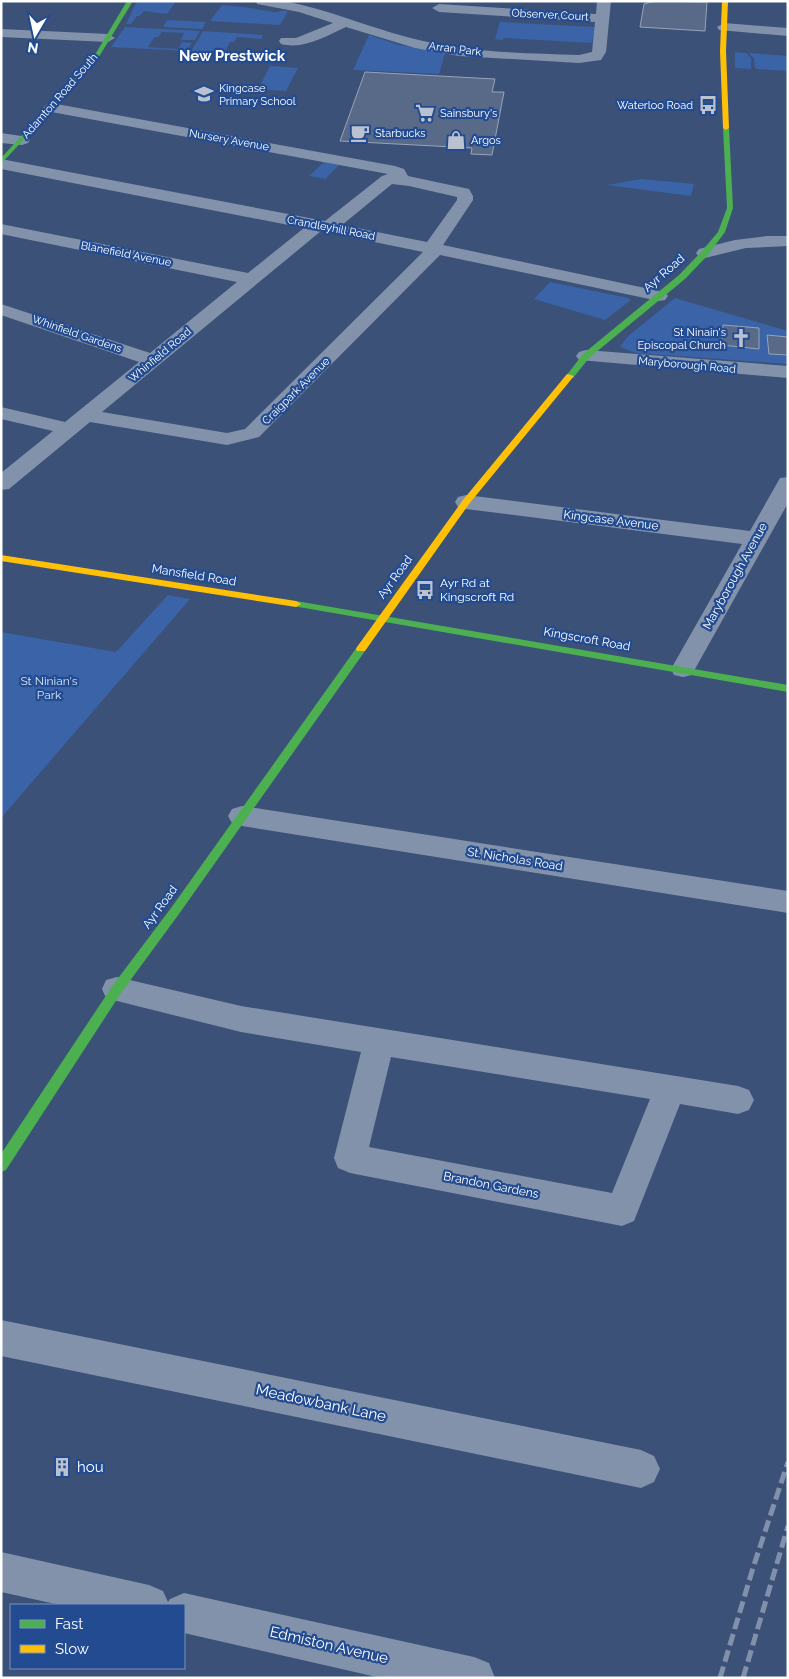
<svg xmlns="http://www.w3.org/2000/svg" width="789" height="1679" font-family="Raleway,sans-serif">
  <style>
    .green { fill: #3a63a8 }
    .building { fill: #596a89; stroke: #97a4b9 }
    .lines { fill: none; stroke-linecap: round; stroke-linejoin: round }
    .street { fill: #8392ab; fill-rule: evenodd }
    .fast { fill: #4caf50; fill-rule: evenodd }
    .slow { fill: #ffc107; fill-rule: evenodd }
    .rail { stroke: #8291ab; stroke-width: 5; stroke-dasharray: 12 5; stroke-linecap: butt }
    .labels { text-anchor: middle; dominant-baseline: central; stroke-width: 4.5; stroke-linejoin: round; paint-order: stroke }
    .far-street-label { font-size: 11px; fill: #fff; stroke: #224b91 }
    .far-poi-label { font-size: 11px; fill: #fff; stroke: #224b91; text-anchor: start }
    .street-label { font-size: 12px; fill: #fff; stroke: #224b91 }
    .poi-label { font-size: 12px; fill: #fff; stroke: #224b91; text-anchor: start }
    .park-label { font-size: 12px; fill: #d8e5f9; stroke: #224b91 }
    .far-district-label { font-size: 15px; font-weight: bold; fill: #fff; stroke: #224b91 }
    .near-street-label { font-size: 15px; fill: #fff; stroke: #224b91 }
    .near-poi-label { font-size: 15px; fill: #fff; stroke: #224b91; text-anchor: start }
  </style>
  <rect width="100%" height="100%" fill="#3b5178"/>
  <!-- green -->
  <path class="green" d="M137,1h39l-9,13 -23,-3 -4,5h-3l-6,8h-5z
    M222,5c17,1 34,4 51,7 6,1 9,-3 15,-1l-8,14 -70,-4z
    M167,20l39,2 -4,7 -39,-2z
    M500,22l95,5 -3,16 -88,-5 -1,2 -8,-1z
    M125,27l75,4 -5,9h-14l3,-7 -22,-1 -4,5h-3l-7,10 30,2 4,-7 10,1 -5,8 -76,-4z
    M203,31l60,4 -2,4 -24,-2 -3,5h-4l-5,9 11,1 -1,2 -44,-3z
    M369,35l30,10 46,8 -6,21 -86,-4z
    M735,52l11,1 5,5v11l-16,-1z
    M748,53l40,3v15l-31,-2 -2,-1 -1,-10z
    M270,66l28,2 -12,23 -28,-2z
    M324,162l15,3 -14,14 -16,-3z
    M641,179l53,5 -3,12 -84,-11z
    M550,282l78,16 3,2 -26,20 -71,-21z
    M675,298l113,33v33l-152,-11 -16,-6 7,-10z
    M168,595l22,4 -189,219v-186l115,20z"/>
  <!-- building -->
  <path class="building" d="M655,1l52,1 -2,29 -65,-4 4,-23z
    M365,72l130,7 -3,13h12l-12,63 -21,-1 1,-6 -132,-7z
    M723,325l36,3v21l-37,-4z
    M767,335l21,2v18l-19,-1z"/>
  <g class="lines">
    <!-- street -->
    <path class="street" d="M256,1h30l16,4c41,10 80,27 121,36 51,12 104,12 156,14l13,-3 3,-30 -156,-10 -7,-4 7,-4 157,10 1,-13h14l-5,51 -5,8 -22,3 -120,-7 -44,-8 -69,-21c-20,9 -42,23 -65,17l-2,-3 2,-3h15l37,-15 -34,-11 -42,-8z
      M724,23l64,5v8l-69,-6 -2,-3z
      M1,29l107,5 7,4 -7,4 -107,-5z
      M51,103l344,63 9,3 4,7 61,13 4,7v4l-30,45 216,46 6,1 3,4 -3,4 -6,1 -219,-46 -181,182 -32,8 -137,-23 -81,67 -8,1v-17l52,-42 -52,-12v-12l64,15 74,-60 -138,-47v-11l149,49 87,-71 -236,-48v-10l247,49 56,-45 -303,-59v-10l324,62 57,-45 6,-2 -342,-63 -3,-3 3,-3zM392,184l17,2 48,11v3l-30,42 -85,-17zM321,231l102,21 -178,177 -18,4 -125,-21z
      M1,133l27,4 2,3 -2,3 -6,2 -21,-2z
      M767,236h21v10l-42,2 -41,10 -6,-1 -3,-4 3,-4 36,-9z
      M586,350l202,16v12l-209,-18 -3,-4 3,-4z
      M788,477v26l-93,166 -3,6 -9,2 -9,-2 -3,-6 71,-125 -276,-35 -8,-2 -3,-5 3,-5 8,-2 284,36 30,-53z
      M242,806l546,85v22l-546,-87 -10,-3 -4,-7 4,-7z
      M117,977l124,29 497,80 11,4 5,10 -5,10 -11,4 -58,-10 -46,117 -12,5 -272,-53 -12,-5 -4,-10 27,-106 -120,-20 -124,-31 -11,-3 -4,-9 4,-9zM391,1057l259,42 -38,94 -243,-46z
      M1,1320l640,130 13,6 6,13 -6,13 -13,6 -640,-132z
      M1,1552l148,33 14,6 5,11 2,-3 14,-6 290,64 15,6 6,15h-114l-197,-45v-28h-124l-59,-13z"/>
    <!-- fast -->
    <path class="fast" d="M127,1h6l-36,59 -96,104v-6l92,-100z
      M726,126l3,2 4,80 -8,24 -17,23 -23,24 -96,79 -16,20h-6l-1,-2 17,-22 96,-79 23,-24 16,-19 9,-24 -4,-80z
      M296,601l492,84v7l-495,-86 -2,-2 2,-2z
      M361,646l5,3 -1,2 -186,263 -58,79 -115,177 -5,2v-18l112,-169 58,-77 186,-261z"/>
    <!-- slow -->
    <path class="slow" d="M722,1h6l-2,50 3,77 -3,2 -3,-2 -3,-77z
      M567,374l7,2 -105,128 -104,147h-8l-1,-2 1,-2 106,-147z
      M1,555l295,46 5,3 -5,3 -295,-46z"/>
    <!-- rail -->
    <path class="rail" d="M720,1678l33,-110 35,-106
      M743,1678l45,-152"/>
  </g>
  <!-- icons -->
  <defs>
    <g id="school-bare" transform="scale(1.5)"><path d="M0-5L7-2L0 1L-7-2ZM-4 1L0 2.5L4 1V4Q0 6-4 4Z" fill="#bac2d0" stroke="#224b91" stroke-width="2.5" paint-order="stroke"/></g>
    <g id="bus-bare" transform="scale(1.5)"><path d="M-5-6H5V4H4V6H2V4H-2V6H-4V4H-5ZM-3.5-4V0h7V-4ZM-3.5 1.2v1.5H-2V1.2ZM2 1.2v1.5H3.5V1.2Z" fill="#bac2d0" stroke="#224b91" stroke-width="2.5" paint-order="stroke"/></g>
    <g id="supermarket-bare" transform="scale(1.5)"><path d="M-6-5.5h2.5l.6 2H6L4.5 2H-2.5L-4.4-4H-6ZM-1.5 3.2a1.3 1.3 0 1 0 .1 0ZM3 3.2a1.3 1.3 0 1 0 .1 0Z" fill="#bac2d0" stroke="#224b91" stroke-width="2.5" paint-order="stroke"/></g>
    <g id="cafe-bare" transform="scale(1.5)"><path d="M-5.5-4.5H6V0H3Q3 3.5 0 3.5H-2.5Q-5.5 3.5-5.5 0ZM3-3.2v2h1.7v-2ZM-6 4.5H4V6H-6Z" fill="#bac2d0" stroke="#224b91" stroke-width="2.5" paint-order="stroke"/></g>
    <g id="shop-bare" transform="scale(1.5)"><path d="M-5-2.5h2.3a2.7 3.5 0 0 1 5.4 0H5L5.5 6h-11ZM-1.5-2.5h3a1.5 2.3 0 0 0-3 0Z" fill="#bac2d0" stroke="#224b91" stroke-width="2.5" paint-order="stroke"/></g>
    <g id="church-bare" transform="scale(1.5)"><path d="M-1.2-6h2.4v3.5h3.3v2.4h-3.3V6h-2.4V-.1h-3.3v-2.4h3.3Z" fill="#bac2d0" stroke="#224b91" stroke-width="2.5" paint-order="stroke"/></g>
    <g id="building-bare" transform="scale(1.5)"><path d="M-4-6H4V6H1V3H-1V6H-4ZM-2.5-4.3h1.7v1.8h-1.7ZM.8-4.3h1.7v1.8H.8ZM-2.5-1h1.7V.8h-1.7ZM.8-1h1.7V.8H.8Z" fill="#bac2d0" stroke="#224b91" stroke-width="2.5" paint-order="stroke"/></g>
  </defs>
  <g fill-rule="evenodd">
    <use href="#school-bare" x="204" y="94"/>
    <use href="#bus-bare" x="708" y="105"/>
    <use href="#supermarket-bare" x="425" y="113"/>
    <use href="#cafe-bare" x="360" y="133"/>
    <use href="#shop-bare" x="456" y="140"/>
    <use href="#church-bare" x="741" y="338"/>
    <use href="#bus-bare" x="425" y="590"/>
    <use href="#building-bare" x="62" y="1467"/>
  </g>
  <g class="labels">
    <!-- far-street labels -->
    <g class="far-street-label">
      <text transform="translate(550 15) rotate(3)">Observer Court</text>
      <text transform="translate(455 49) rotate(7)">Arran Park</text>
      <text transform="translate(60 96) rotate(-49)">Adamton Road South</text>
      <text transform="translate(229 140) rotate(10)">Nursery Avenue</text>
      <text transform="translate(331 228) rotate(11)">Crandleyhill Road</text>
      <text transform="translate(126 254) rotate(11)">Blanefield Avenue</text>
      <text transform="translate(77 334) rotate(19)">Whinfield Gardens</text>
      <text transform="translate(160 355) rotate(-40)">Whinfield Road</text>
      <text transform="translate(687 365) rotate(5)">Maryborough Road</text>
      <text transform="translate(296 391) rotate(-45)">Craigpark Avenue</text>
    </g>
    <!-- far-poi labels -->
    <g class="far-poi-label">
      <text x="219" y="88">Kingcase<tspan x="219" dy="13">Primary School</tspan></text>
      <text x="693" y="105" text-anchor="end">Waterloo Road</text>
      <text x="440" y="113">Sainsbury's</text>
      <text x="375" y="133">Starbucks</text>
      <text x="471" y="140">Argos</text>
      <text x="726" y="332" text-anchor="end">St Ninain's<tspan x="726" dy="13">Episcopal Church</tspan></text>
    </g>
    <!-- street labels -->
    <g class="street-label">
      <text transform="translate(664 273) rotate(-41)">Ayr Road</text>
      <text transform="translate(611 520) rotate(7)">Kingcase Avenue</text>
      <text transform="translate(194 575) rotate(9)">Mansfield Road</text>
      <text transform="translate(735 576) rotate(-61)">Maryborough Avenue</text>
      <text transform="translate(395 577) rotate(-54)">Ayr Road</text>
      <text transform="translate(587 639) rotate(10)">Kingscroft Road</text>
      <text transform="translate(515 859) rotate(9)">St. Nicholas Road</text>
      <text transform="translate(160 907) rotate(-54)">Ayr Road</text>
      <text transform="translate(491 1185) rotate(11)">Brandon Gardens</text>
    </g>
    <!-- poi labels -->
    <g class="poi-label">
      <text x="440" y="583">Ayr Rd at<tspan x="440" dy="14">Kingscroft Rd</tspan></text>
    </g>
    <!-- park labels -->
    <g class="park-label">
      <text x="49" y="681">St Ninian's<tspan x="49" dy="14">Park</tspan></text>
    </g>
    <!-- far-district labels -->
    <g class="far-district-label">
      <text x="232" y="56">New Prestwick</text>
    </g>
    <!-- near-street labels -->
    <g class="near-street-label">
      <text transform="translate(321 1403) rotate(12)">Meadowbank Lane</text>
      <text transform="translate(329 1645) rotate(13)">Edmiston Avenue</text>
    </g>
    <!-- near-poi labels -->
    <g class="near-poi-label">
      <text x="77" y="1467">hou</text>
    </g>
  </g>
  <!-- border -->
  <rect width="789" height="1679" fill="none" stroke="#ffffff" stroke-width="5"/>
  <!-- legend -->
  <rect x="10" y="1604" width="175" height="65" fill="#224b91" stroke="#7a93bd"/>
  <rect x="20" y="1620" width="25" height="8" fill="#4caf50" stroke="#7a93bd"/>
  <text x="55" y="1629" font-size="15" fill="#ffffff">Fast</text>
  <rect x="20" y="1645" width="25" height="8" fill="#ffc107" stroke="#7a93bd"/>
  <text x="55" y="1654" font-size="15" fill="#ffffff">Slow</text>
  <!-- north arrow -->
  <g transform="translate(35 35) rotate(189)" stroke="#224b91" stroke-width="4" paint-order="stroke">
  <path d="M0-4L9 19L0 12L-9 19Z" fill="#ffffff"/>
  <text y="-8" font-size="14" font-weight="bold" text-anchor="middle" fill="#ffffff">N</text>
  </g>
</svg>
